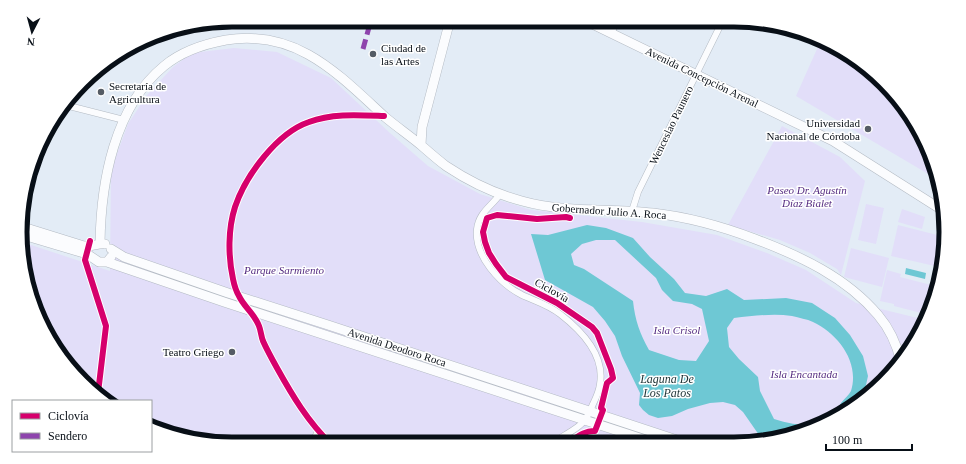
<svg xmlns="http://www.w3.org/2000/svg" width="966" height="464" font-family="'Times New Roman',serif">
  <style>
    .green { fill: #e2def9 }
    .water { fill: #6ec8d4; fill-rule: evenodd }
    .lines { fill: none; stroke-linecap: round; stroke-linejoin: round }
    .minor-casing { stroke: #b3bac3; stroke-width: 7 }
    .secondary-casing { stroke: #b3bac3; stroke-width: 10 }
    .minor { stroke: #fbfcfe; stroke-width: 6 }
    .secondary { stroke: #fbfcfe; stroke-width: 9 }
    .quiet { stroke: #8e44ad; stroke-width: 5; stroke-dasharray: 10 5; stroke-linecap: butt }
    .cycleway-casing { stroke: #fff; stroke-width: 8 }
    .cycleway { stroke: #d6006c; stroke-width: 6 }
    .poi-dot { fill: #555c65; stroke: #fff; stroke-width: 1.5 }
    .labels { text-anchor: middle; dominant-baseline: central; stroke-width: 3; stroke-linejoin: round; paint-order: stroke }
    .poi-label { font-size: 11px; fill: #080f17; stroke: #fff; text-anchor: start }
    .street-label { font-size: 11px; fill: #080f17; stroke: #fff }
    .park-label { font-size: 11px; font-style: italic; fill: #552c81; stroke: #fff }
    .water-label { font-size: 12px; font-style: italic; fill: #1d3235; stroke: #fff }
    .rim { fill: none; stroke: #080f17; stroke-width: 5 }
  </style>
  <rect width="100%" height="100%" fill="#e3ecf6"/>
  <!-- green -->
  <path class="green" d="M821,40l63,42 46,69 5,27 -139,-82z
    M234,48l43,4 54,26 59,55 38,33 52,28 51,16 111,12 75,13 50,18 39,17 50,33 70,17 -24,41 -39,39 -48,28 -53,14 -530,2 -81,-16v-27h-40l-29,-19 -40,-56 -20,-66v-18l88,29 1,-101 17,-46 19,-29 26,-28 19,-14z
    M782,126l58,31 25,24 -24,94 -4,-6 -27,-16 -30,-13 -52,-15z
    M866,204l18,4 -8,36 -18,-4z
    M902,209l23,8 -3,12 -24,-7z
    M898,225l47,12 -6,30 -48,-11z
    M851,248l38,10 -7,29 -38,-10z
    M887,270l14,4 -1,3 35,9 -6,29 -35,-9v-2l-14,-3z"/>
  <!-- water -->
  <path class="water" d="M587,225l19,3 27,10 17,19 24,22 11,14 21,3 21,-7 17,11 42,-2 26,5 23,15 15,17 13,21 5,20 -4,18 -5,8 -27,16c3,-5 6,-10 9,-15 3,-4 8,-8 10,-12 9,-29 -13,-57 -38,-69 -6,-3 -14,-4 -21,-6 -19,-3 -38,0 -58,2l-7,10 2,19 10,12 19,18 2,14 14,28c15,5 30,7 46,6l-5,3 -41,11 -15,-4 -16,-23 -8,-7 -12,-3 -13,1 -22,6 -16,7 -14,2 -9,-3 -6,-5 -4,-5 1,-12 -18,-37 -7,-20 -10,-15 -12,-14 -48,-27 -14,-46 17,1zM596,240h19l41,38 6,12 11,11 19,3 10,5 7,32 -13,20 -17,-1 -30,-10c-9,-16 -14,-30 -16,-49l-49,-32 -10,-4 -3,-11 11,-10z
    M906,268l20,5 -1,6 -20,-5z"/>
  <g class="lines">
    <!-- minor casing -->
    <g class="minor-casing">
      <path id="minor" d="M611,33l7,-13
        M65,105l59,15
        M500,194c-8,12 -21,18 -23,35 -3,27 23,55 45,66 13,6 27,10 38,19 22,17 45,41 40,70 -1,8 -4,14 -7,20 -3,7 -6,16 -13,21 -8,7 -19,12 -28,18
        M632,211l6,-19 85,-172
        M312,444l6,-13
        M331,444c-23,-22 -39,-49 -54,-76 -5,-9 -10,-18 -14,-27 -2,-5 -2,-10 -4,-15 -5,-13 -15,-19 -20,-30 -3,-5 -5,-12 -6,-17 -5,-23 -5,-50 2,-72 11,-32 42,-74 74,-85 23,-9 50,-7 75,-6"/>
    </g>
    <!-- secondary casing -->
    <g class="secondary-casing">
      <path id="secondary" d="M584,20l249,121 109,69
        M421,145l1,-18 28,-107
        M23,227l61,19c8,1 14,-3 21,-2
        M23,235l64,19 12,8h8l4,-5
        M100,243c1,-61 14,-136 64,-177 18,-15 40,-22 62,-26 71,-11 111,33 159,77 12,10 25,19 37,29 8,7 16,14 24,20 24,16 49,28 76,35 43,12 87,7 131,12 35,4 68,13 102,26 45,17 91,38 123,76 12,14 19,30 23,47
        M111,249l13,8 104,36 100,32 355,117
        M107,262l117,40 431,141"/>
    </g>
    <!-- minor -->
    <use href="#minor" class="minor"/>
    <!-- secondary -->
    <use href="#secondary" class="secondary"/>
    <!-- quiet -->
    <path class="quiet" d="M363,49l8,-29"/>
    <!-- cycleway casing -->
    <g class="cycleway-casing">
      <path id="cycleway" d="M90,241l-5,19 21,66 -8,67
        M568,443c8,-5 17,-13 27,-12l8,-21 -2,-2 6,-25 6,-5 -2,-9 -14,-36 -5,-6 -35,-24 -51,-26 -10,-13 -7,-11 -4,-11 -2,-10 4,-14 10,-3 40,4 29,-2 4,1
        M331,444c-23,-22 -39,-49 -54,-76 -5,-9 -10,-18 -14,-27 -2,-5 -2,-10 -4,-15 -5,-13 -15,-19 -20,-30 -3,-5 -5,-12 -6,-17 -5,-23 -5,-50 2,-72 11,-32 42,-74 74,-85 23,-9 50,-7 75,-6"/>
    </g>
    <!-- cycleway -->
    <use href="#cycleway" class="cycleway"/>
  </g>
  <!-- markers -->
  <g class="poi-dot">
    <circle cx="373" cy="54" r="4"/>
    <circle cx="101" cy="92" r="4"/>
    <circle cx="868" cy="129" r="4"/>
    <circle cx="232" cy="352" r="4"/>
  </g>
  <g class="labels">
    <!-- poi labels -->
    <g class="poi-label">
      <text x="381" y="48">Ciudad de<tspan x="381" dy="13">las Artes</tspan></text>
      <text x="109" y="86">Secretaría de<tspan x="109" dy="13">Agricultura</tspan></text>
      <text x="860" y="123" text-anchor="end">Universidad<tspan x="860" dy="13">Nacional de Córdoba</tspan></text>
      <text x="224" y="352" text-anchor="end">Teatro Griego</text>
    </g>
    <!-- street labels -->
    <g class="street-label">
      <text transform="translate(702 77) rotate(26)">Avenida Concepción Arenal</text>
      <text transform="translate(671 125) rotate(-64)">Wenceslao Paunero</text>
      <text transform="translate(609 211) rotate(4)">Gobernador Julio A. Roca</text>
      <text transform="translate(552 290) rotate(29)">Ciclovía</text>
      <text transform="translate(397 347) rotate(18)">Avenida Deodoro Roca</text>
    </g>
    <!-- park labels -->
    <g class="park-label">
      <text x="807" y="190">Paseo Dr. Agustín<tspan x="807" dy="13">Díaz Bialet</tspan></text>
      <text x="284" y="270">Parque Sarmiento</text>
      <text x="677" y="330">Isla Crisol</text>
      <text x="804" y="374">Isla Encantada</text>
    </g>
    <!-- water labels -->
    <g class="water-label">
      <text x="667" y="379">Laguna De<tspan x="667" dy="14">Los Patos</tspan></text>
    </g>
  </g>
  <!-- crop -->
  <path d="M0 0H966V464H0ZM232 27H734A205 205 0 0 1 939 232V232A205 205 0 0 1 734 437H232A205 205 0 0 1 27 232V232A205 205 0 0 1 232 27Z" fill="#fff" fill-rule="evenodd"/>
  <path class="rim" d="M232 27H734A205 205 0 0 1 939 232V232A205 205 0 0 1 734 437H232A205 205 0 0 1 27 232V232A205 205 0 0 1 232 27Z"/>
  <!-- legend -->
  <rect x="12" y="400" width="140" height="52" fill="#ffffff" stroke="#9c9fa2"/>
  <rect x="20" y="413" width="20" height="6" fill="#d6006c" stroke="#9c9fa2"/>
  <text x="48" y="420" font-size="12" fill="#080f17">Ciclovía</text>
  <rect x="20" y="433" width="20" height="6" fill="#8e44ad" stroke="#9c9fa2"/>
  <text x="48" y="440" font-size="12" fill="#080f17">Sendero</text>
  <!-- north arrow -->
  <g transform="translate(32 32) rotate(186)" stroke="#ffffff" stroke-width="3" paint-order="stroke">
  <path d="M0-3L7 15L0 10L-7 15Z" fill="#080f17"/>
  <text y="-6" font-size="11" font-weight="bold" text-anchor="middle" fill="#080f17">N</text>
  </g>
  <!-- scale -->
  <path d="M826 444v6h86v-6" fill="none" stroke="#080f17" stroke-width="2"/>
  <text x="832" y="444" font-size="12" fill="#080f17" stroke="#ffffff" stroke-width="3" paint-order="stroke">100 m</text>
</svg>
